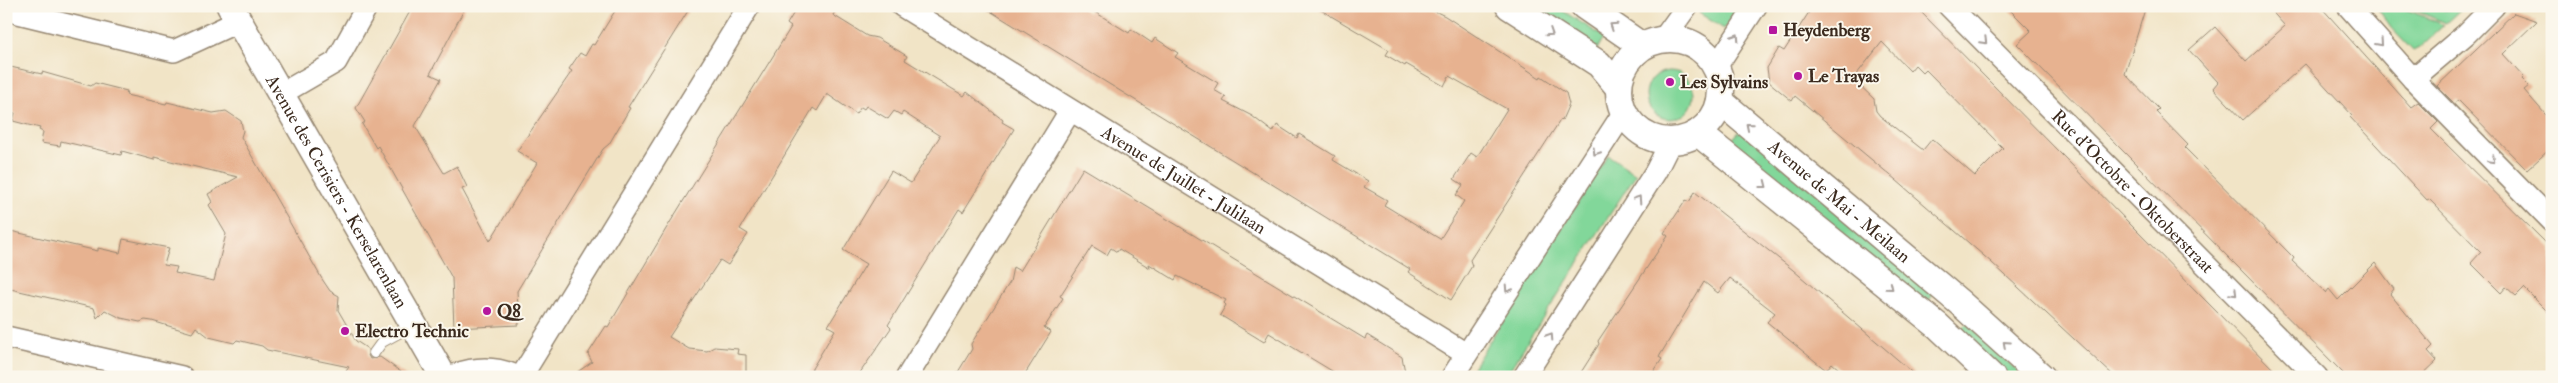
<svg xmlns="http://www.w3.org/2000/svg" width="2558" height="383" font-family="'IM FELL Double Pica',serif">
  <style>
    .green { fill: #82d79a; stroke: #5e805c }
    .building { fill: #e7b290; fill-rule: evenodd }
    .lines { fill: none; stroke-linecap: round; stroke-linejoin: round }
    .service-casing { stroke: #968772; stroke-width: 12 }
    .minor-casing { stroke: #968772; stroke-width: 24 }
    .tertiary-casing { stroke: #968772; stroke-width: 29 }
    .service { stroke: #fff; stroke-width: 10 }
    .minor { stroke: #fff; stroke-width: 21 }
    .tertiary { stroke: #fff; stroke-width: 26 }
    .oneway { stroke: #a79f9a }
    .poi-dot { fill: #b5179e; stroke: #fbf7ec; stroke-width: 2 }
    .labels { text-anchor: middle; dominant-baseline: central; stroke-width: 4; stroke-linejoin: round; paint-order: stroke }
    .poi-label { font-size: 18px; font-weight: bold; fill: #3b2a1e; stroke: #fbf7ec; text-anchor: start }
    .street-label { font-size: 18px; fill: #3b2a1e; stroke: #fbf7ec }
  </style>
  <rect width="100%" height="100%" fill="#fbf7ec"/>
  <filter id="ink" filterUnits="userSpaceOnUse"><feTurbulence type="fractalNoise" baseFrequency=".02" numOctaves="2"/><feDisplacementMap in="SourceGraphic" scale="10" xChannelSelector="R" yChannelSelector="G"/><feConvolveMatrix kernelMatrix="1 2 1 2 8 2 1 2 1" color-interpolation-filters="sRGB"/></filter>
  <filter id="wash" filterUnits="userSpaceOnUse"><feTurbulence type="fractalNoise" baseFrequency=".0096" numOctaves="4" result="noise"/><feDisplacementMap in="SourceGraphic" scale="20" xChannelSelector="R" yChannelSelector="G"/><feGaussianBlur stdDeviation="1.12" result="paint"/><feColorMatrix in="noise" values="0 0 0 0 0 0 0 0 0 0 0 0 0 0 0 0 0 1.4 0 .05"/><feComposite in="paint" operator="in"/></filter>
  <g filter="url(#wash)">
    <rect width="100%" height="100%" fill="#f1e4c6"/>
    <!-- green -->
    <path class="green" d="M1522,6h33l49,31 -9,16z
      M1703,6h36l-15,23 -25,-16z
      M2376,6h22l46,19 -25,23 -6,3 -22,-23z
      M2404,6h22l19,4 19,-4 -18,17z
      M1646 95a24 24 0 1 1 48 0a24 24 0 1 1-48 0Z
      M1743,127l192,164 -10,16 -196,-164z
      M1608,155l28,19 -131,203h-38z
      M1967,323l57,54h-20l-46,-44z"/>
    <g id="blocks">
      <!-- building -->
      <path class="building" d="M413,6h53l-36,68 11,5 -26,47 29,47 13,-7 10,21 -5,2 28,52 47,-78 -20,-12 55,-80 -3,-2 11,-16 5,3 7,-12 2,1 24,-39h73l-63,101 2,1 -21,36 -6,5 -86,142 2,34 -65,3 -2,-50 -74,-132 -2,2 -14,-24 3,-2 -9,-14z
        M798,6h40l-5,9 34,21 10,2 30,18 -2,4 59,36 3,-4 36,28 -1,2 12,7 -51,83 -4,-3 -71,116 3,3 -34,49h-50l28,-47 -7,-4 38,-62 -23,-14 48,-79 20,12 29,-47 -37,-24 -2,3 -7,-4 -6,8 -22,-13 -2,3 -3,-2 -5,7 -29,-20 -10,17 -4,-3 -73,121 8,5 -20,31 -8,-5 -51,77 20,12 18,2 7,-4 24,2 -1,5 9,1v22h-176l22,-15 -4,-8 18,-28 2,1 58,-98 125,-202 -4,-3z
        M982,6h96l10,7 2,-4 39,24 2,-4 21,14 3,-5 23,15 -3,4 43,26 -4,7 12,7 -3,4 29,15 21,16 4,-7 20,13 2,-4 36,22 -2,4 35,21 -4,6 23,13 -3,5 56,34 24,-38 -8,-6 7,-10 -9,-6 17,-26 6,4 30,-48 -58,-33 -5,10 -38,-22 -1,2 -19,-11 3,-5 -75,-44h110l21,10 95,62 1,-2 25,17 3,11 -7,16 -1,-1 -91,141 2,6 -21,34 -43,-28 2,-3z
        M1813,6h102l366,371h-166l-124,-115 -95,-82 -101,-84 -3,5 -23,-19 -2,-14 12,-20 5,3zM1882,42l28,29 5,-6 8,8 3,-3 77,78 -28,28 -43,-37 -9,11 -43,-34 -4,-5 -2,-12 -21,-20z
        M2006,6h140l-21,68 34,35 -3,3 32,33 -3,3 109,110 -2,3 34,32 3,-4 9,11 37,-37 19,26 -4,5 43,52 -5,5 9,10 -17,16h-73l-330,-333 14,-13z
        M2267,6h53l91,101 7,-5 20,20 -7,7 121,120v67l-28,-28 -8,8 -10,-9 -5,6 -30,-30 10,-11 -52,-53 -2,1 -77,-83 2,-2 -47,-51 -62,56 -30,-32 5,-6 -29,-32 26,-23 31,34 39,-35z
        M2514,13l23,8 -34,33 21,23 -2,2 7,7 -5,4 28,32v25l-25,23 -69,-70 -4,3 -17,-17z
        M6,66l36,8v-2l49,14 4,-3 32,8 -1,4 40,9 1,-2 46,11 13,-2 15,10 2,10 -2,6 81,142 8,12 9,5 -1,14 18,31 12,8v6l2,4 10,-2 28,20h-66l7,-10 -82,-17 -5,-4 -25,-6 -3,3 -25,-6 -13,-10 -4,6 -40,-12 -7,-1 -5,2 -19,-4 -16,-8 -8,8 -3,-10 -88,-20v-58l92,21v-3l22,5 3,-14 46,9 -5,17 13,2 -2,6 39,8 12,-47 -17,-29 3,-3 -4,-8 30,-17 -84,-20v3l-32,-9 -1,4 -60,-14 -1,5 -19,-3 2,-11 -4,-2 1,-2 -27,-7 2,-8 -9,-2z
        M1083,168l282,171 2,-4 35,22 4,20h-64l-73,-44 -5,9 -44,-27 6,-10 -2,-2 2,-3 -49,-24 -2,4 -26,-16 1,4 -31,-19 -2,3 -6,-4 -4,7 -15,-9 -32,50 3,2 -19,30 7,4 -28,45h-68l17,-28 -1,-5 39,-62 3,-15 7,4z
        M1695,192l98,78 125,107h-70l-16,-14 -6,7 -59,-48 8,-9 -45,-35 -12,15 -14,-11 -45,75 3,2 -12,18h-72l21,-33 -1,-3 70,-105 -4,-3 22,-33 3,2z"/>
    </g>
  </g>
  <g filter="url(#ink)">
    <use href="#blocks" fill-opacity="0" stroke="#968772" stroke-width="1"/>
    <g class="lines">
      <!-- service casing -->
      <g class="service-casing">
        <path id="service" d="M374,353l8,-11 31,-17"/>
      </g>
      <!-- minor casing -->
      <g class="minor-casing">
        <g id="minor">
          <path id="s1" d="M902,6l564,348"/>
          <path id="s2" d="M1949,6l368,371"/>
          <path d="M2348,6l65,73 139,142"/>
          <path d="M6,10l168,41 65,-30"/>
          <path d="M1664,38l23,-32"/>
          <path d="M1716,67l40,-61"/>
          <path d="M2413,79l53,-45 28,-28"/>
          <path d="M281,94l55,-32 31,-56"/>
          <path d="M6,337l176,40"/>
          <path d="M521,377l228,-371"/>
          <path d="M907,377l163,-266"/>
          <path d="M1452,377l172,-265"/>
          <path d="M1524,377l132,-206 15,-30"/>
        </g>
      </g>
      <!-- tertiary casing -->
      <g class="tertiary-casing">
        <g id="tertiary">
          <path id="s3" d="M230,6l209,363 2,8"/>
          <path d="M1509,6l90,58 20,24"/>
          <path d="M1584,6l58,40"/>
          <circle cx="1670" cy="90" r="51"/>
          <path id="s4" d="M1720,101l239,201 83,75"/>
          <path d="M1698,133l240,193 54,51"/>
          <path d="M456,377c19,-7 37,-8 56,0"/>
        </g>
      </g>
      <!-- service -->
      <use href="#service" class="service"/>
      <!-- minor -->
      <use href="#minor" class="minor"/>
      <!-- tertiary -->
      <use href="#tertiary" class="tertiary"/>
    </g>
    <!-- one-way arrows -->
    <defs><path id="oneway-chevron" d="M-2-3.5L2.5 0L-2 3.5" fill="none" stroke-width="1.6" stroke-linecap="round" stroke-linejoin="round" transform="scale(1.25)"/></defs>
    <g class="oneway">
      <use href="#oneway-chevron" transform="translate(1613 26) rotate(-146)"/>
      <use href="#oneway-chevron" transform="translate(1550 33) rotate(33)"/>
      <use href="#oneway-chevron" transform="translate(1736 37) rotate(-57)"/>
      <use href="#oneway-chevron" transform="translate(1984 41) rotate(45)"/>
      <use href="#oneway-chevron" transform="translate(2380 43) rotate(48)"/>
      <use href="#oneway-chevron" transform="translate(1749 126) rotate(-140)"/>
      <use href="#oneway-chevron" transform="translate(1596 152) rotate(123)"/>
      <use href="#oneway-chevron" transform="translate(2492 160) rotate(45)"/>
      <use href="#oneway-chevron" transform="translate(1764 185) rotate(38)"/>
      <use href="#oneway-chevron" transform="translate(1638 199) rotate(-57)"/>
      <use href="#oneway-chevron" transform="translate(1890 287) rotate(39)"/>
      <use href="#oneway-chevron" transform="translate(1508 289) rotate(123)"/>
      <use href="#oneway-chevron" transform="translate(2234 293) rotate(45)"/>
      <use href="#oneway-chevron" transform="translate(1550 336) rotate(-57)"/>
      <use href="#oneway-chevron" transform="translate(2006 344) rotate(-138)"/>
    </g>
  </g>
  <!-- markers -->
  <g class="poi-dot">
    <rect x="1768" y="25" width="10" height="10" rx="2.5"/>
    <circle cx="1798" cy="76" r="5"/>
    <circle cx="1670" cy="82" r="5"/>
    <circle cx="487" cy="311" r="5"/>
    <circle cx="345" cy="331" r="5"/>
  </g>
  <g class="labels">
    <!-- poi labels -->
    <g class="poi-label">
      <text x="1783" y="30">Heydenberg</text>
      <text x="1808" y="76">Le Trayas</text>
      <text x="1680" y="82">Les Sylvains</text>
      <text x="497" y="311">Q8</text>
      <text x="355" y="331">Electro Technic</text>
    </g>
    <!-- street labels -->
    <g class="street-label">
      <text stroke="none"><textPath href="#s1" startOffset="331">Avenue de Juillet - Julilaan</textPath></text>
      <text stroke="none"><textPath href="#s3" startOffset="214">Avenue des Cerisiers - Kerselarenlaan</textPath></text>
      <text stroke="none"><textPath href="#s2" startOffset="261">Rue d'Octobre - Oktoberstraat</textPath></text>
      <text stroke="none"><textPath href="#s4" startOffset="156">Avenue de Mai - Meilaan</textPath></text>
    </g>
  </g>
  <!-- margin -->
  <rect width="2558" height="383" fill="none" stroke="#fbf7ec" stroke-width="25"/>
</svg>
